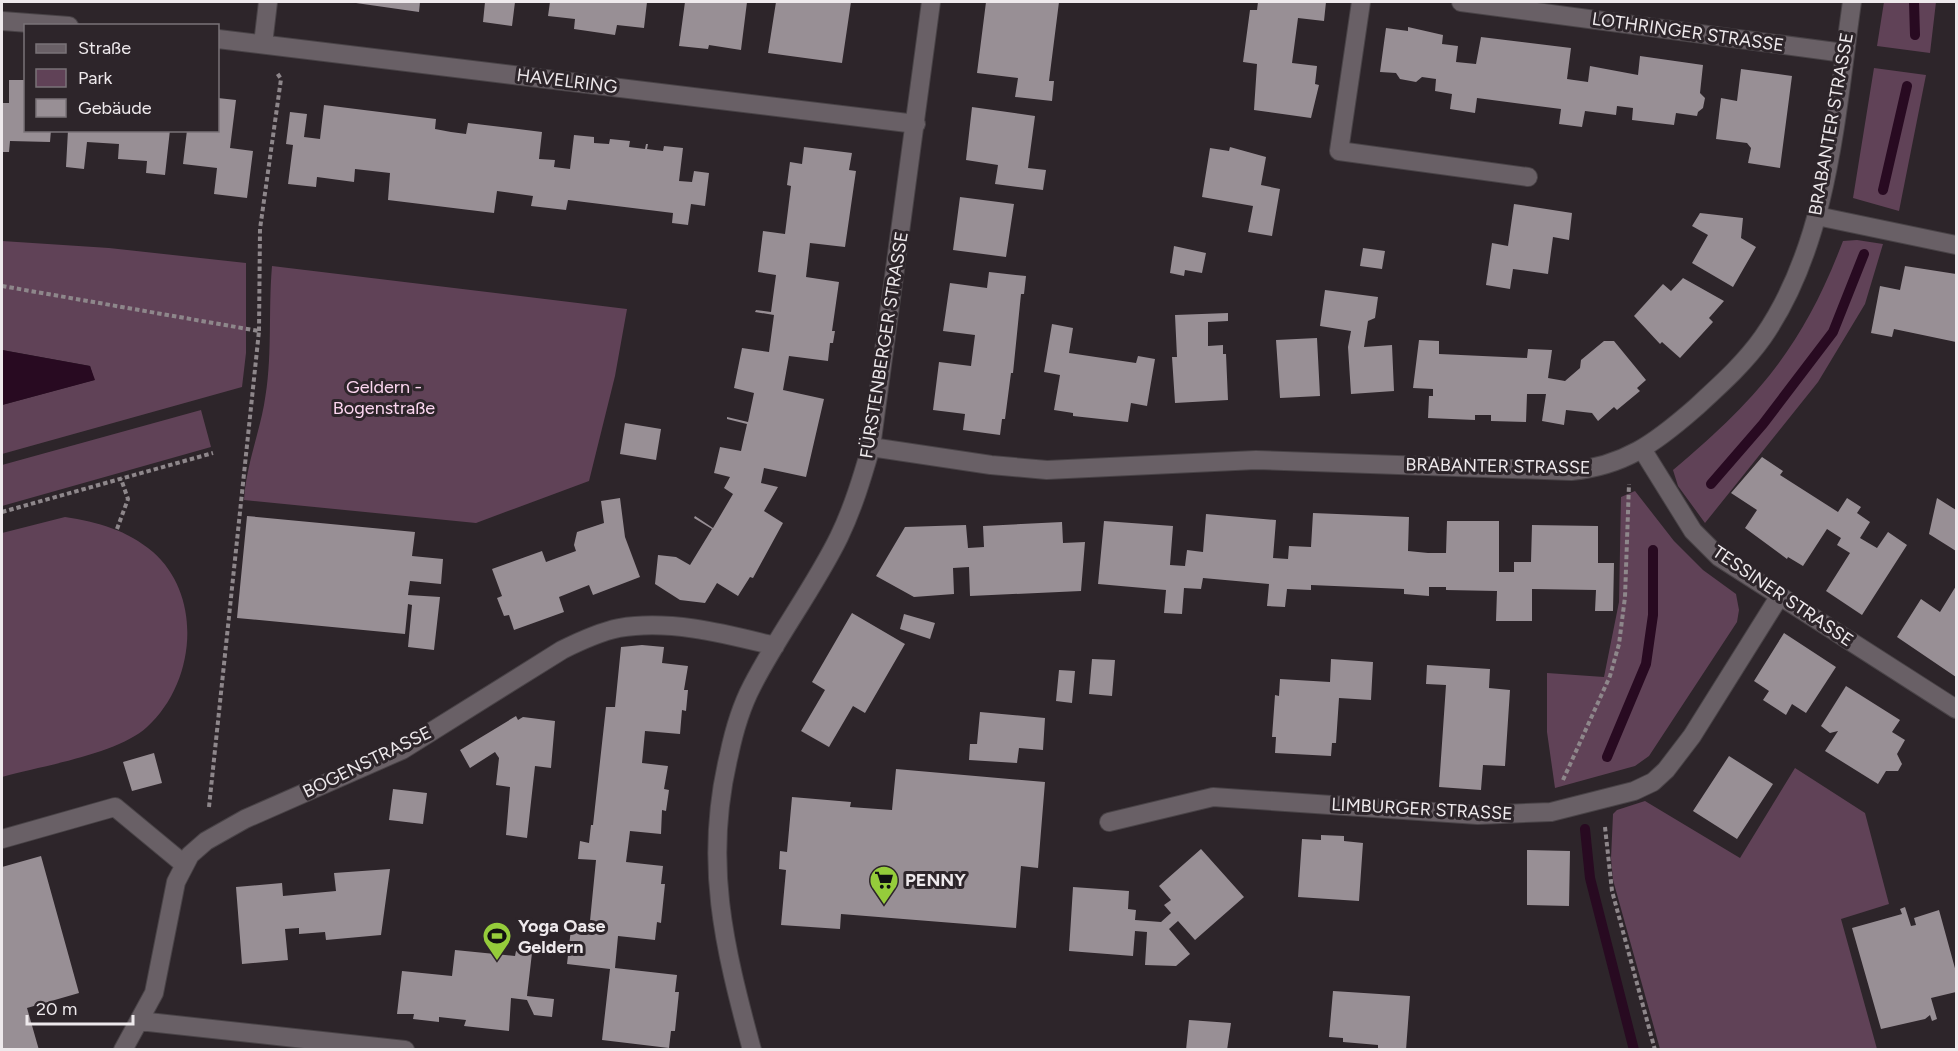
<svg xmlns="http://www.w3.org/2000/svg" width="1958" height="1051" font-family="Figtree,sans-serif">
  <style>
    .green { fill: #604257 }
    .water { fill: #280a21 }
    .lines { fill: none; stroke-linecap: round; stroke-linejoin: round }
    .stream { stroke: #280a21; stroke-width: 10 }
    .building { fill: #988f95 }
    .minor-casing { stroke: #494347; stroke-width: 20 }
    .path { stroke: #8e878b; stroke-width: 4; stroke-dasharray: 4.5 3; stroke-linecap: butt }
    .minor { stroke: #696066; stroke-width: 18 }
    .labels { text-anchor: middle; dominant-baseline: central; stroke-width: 6; stroke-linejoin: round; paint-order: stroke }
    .street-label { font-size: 18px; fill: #eee9ec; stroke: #2d252a }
    .park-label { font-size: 18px; fill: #fcd6f0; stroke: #2d252a }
    .poi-label { font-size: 18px; font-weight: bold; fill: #eee9ec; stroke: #2d252a; text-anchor: start }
  </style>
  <rect width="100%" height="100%" fill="#2d252a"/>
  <!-- green -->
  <path class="green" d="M1884,2h52l-6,51 -53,-7z
    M1874,68l52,7 -27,136 -46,-13z
    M1857,240l26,4 -18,60 -47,78 -113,141 -27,-37 -5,-16c86,-72 130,-124 170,-229z
    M2,241l107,7 137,15v90l-4,34 -240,67v-49l92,-25 -4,-14 -88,-16z
    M272,266l355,43 -12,67 -26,105 -113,42 -232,-23c2,-33 14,-63 20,-95 9,-46 4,-93 8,-139z
    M201,410l10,37 -209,59v-41z
    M1635,491l39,50 29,29 33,24 3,16 -2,12 -88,134 -14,10 -80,22 -8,-56v-59l57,4 15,-75 2,-105z
    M65,517c33,5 62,13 88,35 51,45 42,132 -6,175 -29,27 -106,39 -145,50v-244z
    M1795,768l70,45 24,91 -48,15 36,130h-217l-47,-169 -2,-22 2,-44 4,-4 28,-9 95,57z"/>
  <!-- water -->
  <path class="water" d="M2,350l88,16 5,14 -93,25z"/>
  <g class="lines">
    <!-- stream -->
    <path class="stream" d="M1914,2l1,33
      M1883,190l24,-104
      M1711,484l52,-60 70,-92 31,-78
      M1607,757l39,-93 7,-49v-65
      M1585,829l5,49 44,172"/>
  </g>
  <!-- building -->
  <path class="building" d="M349,2h71l-1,10z
    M485,2h30l-3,24 -29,-4z
    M550,2h97l-3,26 -27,-3 -2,10 -41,-6 1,-10 -27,-3z
    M685,2h62l-6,48 -32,-5 -1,4 -29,-3z
    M776,2h75l-9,61 -74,-10z
    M986,2h73l-10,79h5l-2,20 -37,-4 3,-19 -41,-5z
    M1258,2h68l-2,19 -26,-3 -6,45 25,3 -2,18 4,1 -8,33 -57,-8 3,-46 -14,-2 7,-52h7z
    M1408,27l35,8 -1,9 16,2 -2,16 20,2 5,-27 90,11 -4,31 21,3 2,-16 48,9 2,-19 63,9 -3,28 5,5 -2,10 -5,4 -1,4 -21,-3 -2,12 -42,-5 1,-12 -16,-2 -1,9 -31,-4 -3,16 -23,-3 2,-15 -84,-11 -2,15 -25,-4 2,-15 -17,-3 1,-12 -14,-2 -6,5 -16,-3 -4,-6 -16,-1 6,-44 22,3z
    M1741,69l51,7 -12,92 -32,-5 3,-15 -4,-5 -31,-4 5,-41 16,3z
    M9,80h17v50h25l-1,12 -40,-1 -1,11h-7v-49h7z
    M218,98l18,2 -6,48 23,3 -6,47 -33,-4 3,-26 -34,-4 4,-34h31z
    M324,105l112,14 -1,10 16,3 15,2 2,-11 74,9 -3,27 16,1 -1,7 16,2 4,-34 20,2v6l15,1 1,-5 20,2 -1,6 16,2 1,-5h2l-1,5 16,2 1,-5 19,2 -4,33 13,1 2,-11 15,2 -4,33 -14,-2 -3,21 -16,-2 1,-10 -105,-13 -2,10 -35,-4 2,-10 -36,-5 -3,22 -106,-13 2,-27 -35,-4 -1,13 -37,-5 -1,10 -28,-3 5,-39 -7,-1 4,-32 17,2 -3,23 16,2z
    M972,107l63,9 -7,52 18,2 -3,20 -48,-6 3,-19 -32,-5z
    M68,130h102l-5,45 -19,-2 1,-12 -29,-2 1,-15 -32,-2 -3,27 -18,-2z
    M804,147l48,6 -3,17 7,1 -11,76 -35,-4 -4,34 33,5 -7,49h3l-2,12h-3l-2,18 -39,-5 -6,34 41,9 -18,78 -42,-9 -3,15 17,4 -14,24 19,12 -30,55 -3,-1 -12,19 -21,-13 -12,20 -25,-3 -25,-16 3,-29 18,2 14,8 22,-36 -18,-11 1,-2 18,12 20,-34 -9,-6 6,-11 -16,-4 6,-26 21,4 6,-27 -20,-5v-2l21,5 6,-29 -20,-5 8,-40 27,4 5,-37 -19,-3 1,-2 15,2 5,-37 -18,-3 5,-41 22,3 6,-48 -4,-1 3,-23 12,2z
    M1230,147l36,10 -5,28 19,4 -8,47 -24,-4 5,-26 -51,-9 8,-49 19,3z
    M960,197l54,7 -8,53 -53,-7z
    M1514,204l58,9 -3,27 -16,-3 -5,37 -35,-5 -3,20 -24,-4 6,-42 16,3z
    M1700,213l43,5 -2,20 15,9 -23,40 -41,-24 16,-28 -16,-9z
    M1174,246l32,7 -4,20 -17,-3 -1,6 -14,-3z
    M1363,248l22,3 -3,18 -22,-3z
    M1905,266l51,8v68l-62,-13 -2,8 -21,-4 9,-47 20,4z
    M989,272l37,4 -2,18h-3l-8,79h-2l-6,46h-3l-2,16 -37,-5 2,-16 -32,-4 6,-48 32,4 4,-31 -32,-4 7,-48 37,5z
    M1683,278l41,23 -15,17 4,4 -33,36 -18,-16 -2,2 -26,-28 29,-32 8,7z
    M1325,290l53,7 -3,21 -7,3 -4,26 28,-2 2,46 -43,3 -3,-47 3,-16 -31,-5z
    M1228,313v8l-20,1v24l15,-1v9h3l2,46 -53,3 -3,-46h5l-2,-42z
    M1052,324l21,4 -4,25 67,10 2,-7 17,3 -8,47 -16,-3 -3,19 -55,-6v-3l-19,-3 6,-35 -16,-3z
    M1317,338l3,58 -40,2 -4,-58z
    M1419,340l20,1v13l88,4 1,-9 24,1 -4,28 17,3 15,-13 1,-8 23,-19h10l32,39 -9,8 3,3 -23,19 -3,-3 -16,14 -6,-8 -26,-3 -2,15 -22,-4 4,-27h-19l-1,28 -35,-1v-6h-16v5l-47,-2 1,-22h4v-7l-20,-1z
    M625,423l36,6 -5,31 -36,-6z
    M1762,457l21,14 -3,4 58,37 9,-14 14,9 -4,6 13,9 -10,16 17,10 11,-16 19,13 -45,70 -36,-24 24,-38 -13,-8 4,-7 -14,-9 -24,37 -15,-9 -1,2 -42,-31 12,-18 -26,-17z
    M620,498l5,39 15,40 -47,18 -4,-10 -30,12 5,15 -50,18 -5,-15 -5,1 -7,-18 5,-2 -10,-27 50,-18 4,11 30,-11 -2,-6 3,-13 27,-9 -3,-22z
    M1937,498l19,12v41l-27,-17z
    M1313,513l96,4 -1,34 20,2h18l1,-32h52v51h15v-10h17l1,-37 66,1v37h16l-1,48h-18l1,-21 -64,-1v32h-36l1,-30 -51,-1v-3h-17v9l-25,-2v-5l-93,-4v5l-24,-1 -2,18 -18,-1 2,-22 -66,-6 -2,11 -17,-1 -2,26 -18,-1 2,-23 -68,-6 6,-63 69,5 -3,39 15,1 2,-16 16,2 3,-38 70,6 -3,38 15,1 1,-13 22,1z
    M247,516l168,16 -3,24 31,3 -2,25 -31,-3 -2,14 32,2 -6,53 -26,-3 4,-42 -4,-1 -3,30 -168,-16z
    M1062,522l1,21 22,-1 -4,49 -111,5 -1,-29 -16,1 1,26 -40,3 -38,-21 29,-49 61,-2 2,23 16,-1 -1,-21z
    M1956,586v91l-59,-40 24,-38 19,13z
    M852,613l53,31 -40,69 -12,-7 -24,41 -28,-16 24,-41 -13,-8z
    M904,614l31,9 -5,16 -30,-10z
    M1784,633l52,34 -30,46 -14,-9 -6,11 -23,-15 6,-9 -15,-10z
    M642,645l22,2 -2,16 26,3 -4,24h4l-2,21 -4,-1 -2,24 -35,-3 -3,32 26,3 -4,23 5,1 -3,21 -4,-1 -1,24 -31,-3 -2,16 -2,15 37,4 -2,18h4l-4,39 -4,-1 -2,18 -37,-4 -3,32 62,7 -2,17h4l-4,39h-4l-2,17 -67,-8 8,-71 -43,-5 4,-35 18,2 7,-71 -18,-1 2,-18 9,2 2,-18h2l13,-118h9l6,-60z
    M1092,659l23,1 -3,36 -23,-2z
    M1331,659l42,3 -2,38 -32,-2 -3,45h-4l-1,13 -56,-3 1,-16h-4l3,-42 4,1 1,-17 50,3z
    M1427,665l63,4 -1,19 21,2 -5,76 -22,-1 -2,25 -42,-3 7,-102 -20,-1z
    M1059,670l16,1 -3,32 -16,-2z
    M1846,686l54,34 -8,12 13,8 -8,14 5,10 -4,7h-12l-8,13 -53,-33 13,-20 -8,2 -9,-7z
    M980,712l65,6 -2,32 -24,-2 -2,15 -48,-3 1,-16h7z
    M516,716l2,4 5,-3 32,4 -4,47 -16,-2 -8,72 -21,-3 4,-48 -14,-2 3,-27 -4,-6 -25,16 -10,-18z
    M154,753l8,30 -30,8 -9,-29z
    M1729,756l44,28 -36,55 -44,-28z
    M896,769l149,13 -7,86 -17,-2 -5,62 -175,-14 -1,15 -59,-4 5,-55 -7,-1 1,-18 7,1 5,-55 59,5 -1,5 42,3z
    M393,789l34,4 -4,31 -34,-4z
    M1321,835l23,1v5l19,2 -4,58 -61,-4 4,-58 19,1z
    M1201,849l43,48 -49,43 -17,-19 -9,8 21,25 -14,12 -31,-1 2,-33 -12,-1 -2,25 -64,-5 4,-64 56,4 -1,18 8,1 -1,10 26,2 10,-9 -7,-8 7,-5 -12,-14z
    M1527,850l43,1 -1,55 -42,-1z
    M41,856l38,137 -52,15 12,42h-37v-183z
    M390,869l-9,66 -55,5 -1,-8 -26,2v-6l-14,1 3,31 -46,4 -6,-77 46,-4 1,13 53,-5 -2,-18z
    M1905,907l6,19 5,-1 -2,-7 25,-8 17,62v20l-25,6 6,21 -5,2 -2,-6 -5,4 -44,10 -29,-101 50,-14 -2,-5z
    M455,950l60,6 1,-5 16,2 -5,43 27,3 -2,18 -18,-2 -7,-15 -16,-2 -2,33 -45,-5 2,-6 -27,-3v5l-26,-3 1,-5h-17l5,-43 50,5z
    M1333,991l77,5 -4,54h-28v-5l-35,-3v-4l-14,-1z
    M1189,1020l42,3 -4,27h-41z"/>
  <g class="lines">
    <!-- minor casing -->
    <g class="minor-casing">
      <path id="minor" d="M1361,2l-22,149 189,26
        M1461,2l383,51
        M2,21l67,5
        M218,39l698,85
        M263,44l5,-42
        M1817,216l139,29
        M871,447l120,18 56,5 209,-10 315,11c53,-5 84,-28 123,-62 25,-23 50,-45 69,-72 66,-95 73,-225 89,-335
        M1642,449l51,82 26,26 237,152
        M1109,822l104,-25 265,18 73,-3 83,-21 19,-9 13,-12 26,-34 87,-139
        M2,839l113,-32 70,58
        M139,1021l266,29
        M123,1050l31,-57 22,-111 14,-27 16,-14 39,-22 157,-69 160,-100c18,-9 37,-18 57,-22 51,-9 107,6 156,18
        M752,1050c-28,-104 -49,-188 -23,-295 5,-24 12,-48 23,-69 26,-51 62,-98 87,-149 14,-29 23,-59 32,-90l60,-445"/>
    </g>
    <!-- path -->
    <path class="path" d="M2,286l257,45 -50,476
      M259,331l1,-102 21,-150 -4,-6
      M2,512l211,-59
      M117,529l11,-30 -7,-20
      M1563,780l47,-104 9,-32 6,-47 4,-113
      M1605,827l7,64 43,159"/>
    <!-- minor -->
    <use href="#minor" class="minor"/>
  </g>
  <!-- icons -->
  <defs>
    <g id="supermarket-pin" transform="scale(1.5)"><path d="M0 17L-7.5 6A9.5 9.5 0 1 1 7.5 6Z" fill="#95cc3b" stroke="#2d252a"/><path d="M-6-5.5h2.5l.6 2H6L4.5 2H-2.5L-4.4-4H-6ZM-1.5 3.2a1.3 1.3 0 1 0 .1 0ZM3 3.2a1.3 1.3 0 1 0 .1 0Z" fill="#111"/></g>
    <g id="stadium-pin" transform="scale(1.5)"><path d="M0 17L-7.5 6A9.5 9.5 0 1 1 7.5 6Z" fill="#95cc3b" stroke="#2d252a"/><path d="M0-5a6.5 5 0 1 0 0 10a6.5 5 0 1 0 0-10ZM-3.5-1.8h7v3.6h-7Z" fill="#111"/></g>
  </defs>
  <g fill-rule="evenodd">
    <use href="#supermarket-pin" x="884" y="880"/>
    <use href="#stadium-pin" x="497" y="936"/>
  </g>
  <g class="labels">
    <!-- street labels -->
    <g class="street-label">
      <text transform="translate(1688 32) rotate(8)">LOTHRINGER STRASSE</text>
      <text transform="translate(567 81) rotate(7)">HAVELRING</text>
      <text transform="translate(1831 124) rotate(-80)">BRABANTER STRASSE</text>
      <text transform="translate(884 345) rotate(-81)">FÜRSTENBERGER STRASSE</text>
      <text transform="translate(1498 466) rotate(1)">BRABANTER STRASSE</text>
      <text transform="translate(1783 596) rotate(34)">TESSINER STRASSE</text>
      <text transform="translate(367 762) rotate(-26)">BOGENSTRASSE</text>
      <text transform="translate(1422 809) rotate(3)">LIMBURGER STRASSE</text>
    </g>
    <!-- park labels -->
    <g class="park-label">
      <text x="384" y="387">Geldern -<tspan x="384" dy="21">Bogenstraße</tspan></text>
    </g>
    <!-- poi labels -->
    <g class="poi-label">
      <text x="905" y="880">PENNY</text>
      <text x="518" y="926">Yoga Oase<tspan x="518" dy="21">Geldern</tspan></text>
    </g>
  </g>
  <!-- border -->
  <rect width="1958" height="1051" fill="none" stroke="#eee9ec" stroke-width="6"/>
  <!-- legend -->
  <rect x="24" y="24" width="195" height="108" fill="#2d252a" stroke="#7a7378" stroke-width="1.5"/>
  <rect x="36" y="44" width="30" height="9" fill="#696066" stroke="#7a7378" stroke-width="1.5"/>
  <text x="78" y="54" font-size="18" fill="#eee9ec">Straße</text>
  <rect x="36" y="69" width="30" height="18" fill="#604257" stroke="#7a7378" stroke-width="1.5"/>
  <text x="78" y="84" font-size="18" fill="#eee9ec">Park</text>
  <rect x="36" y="99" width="30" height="18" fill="#988f95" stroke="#7a7378" stroke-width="1.5"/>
  <text x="78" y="114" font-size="18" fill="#eee9ec">Gebäude</text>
  <!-- scale -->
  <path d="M27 1015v9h106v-9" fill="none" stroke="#eee9ec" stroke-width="3"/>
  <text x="36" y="1015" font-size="18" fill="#eee9ec" stroke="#2d252a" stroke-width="4.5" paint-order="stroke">20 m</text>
</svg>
